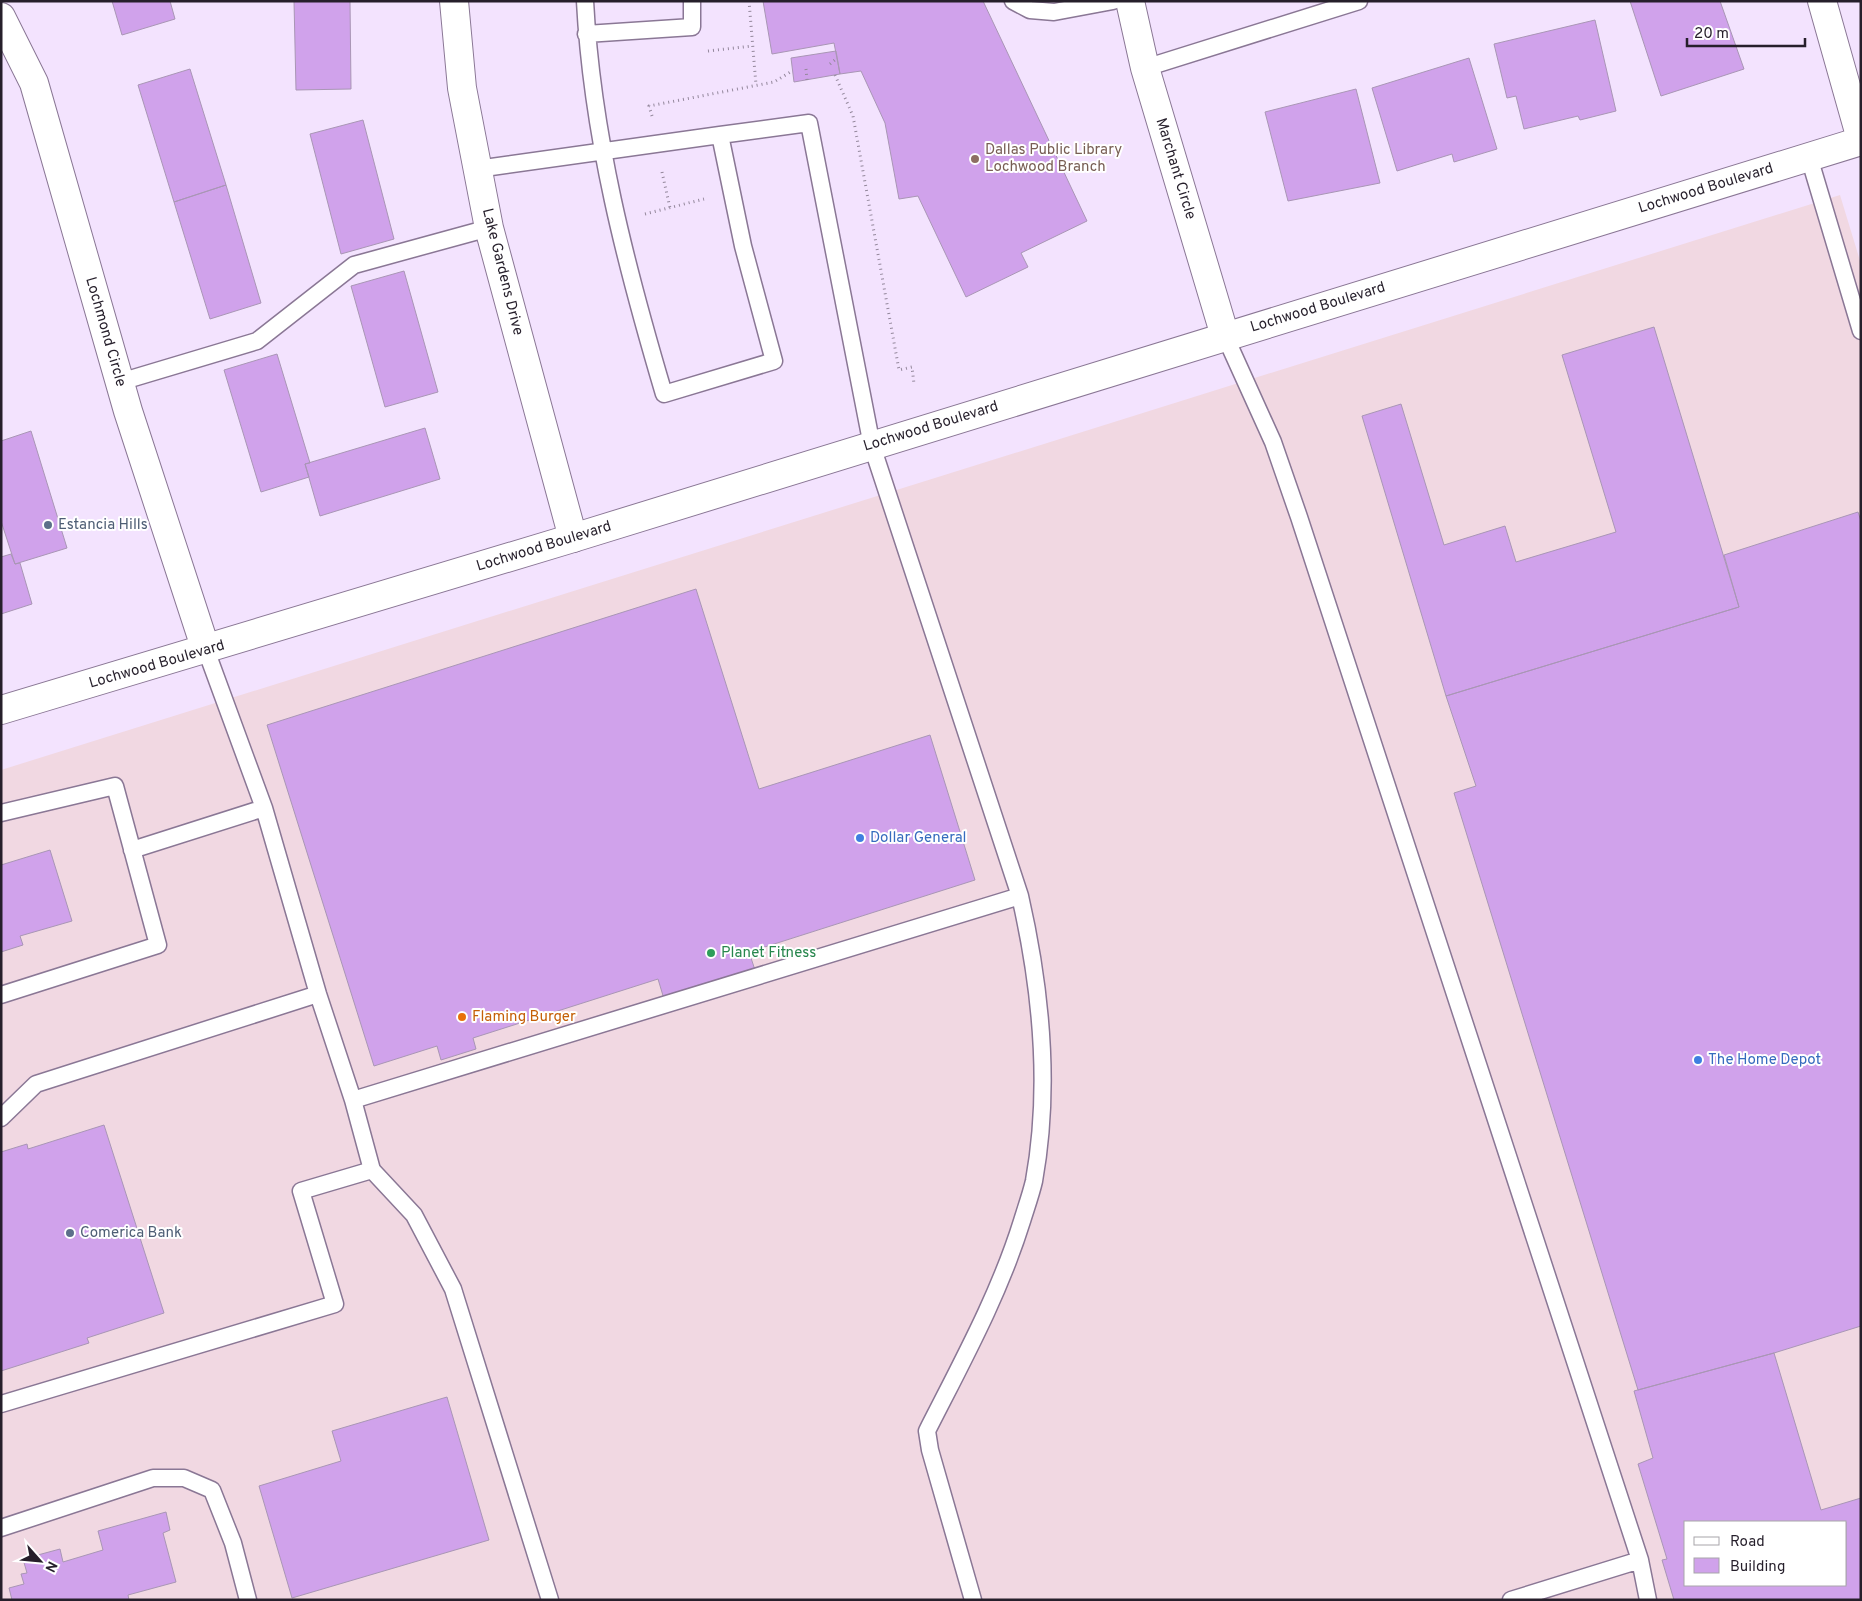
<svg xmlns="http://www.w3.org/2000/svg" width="1862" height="1601" font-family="Overpass,sans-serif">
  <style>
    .commercial { fill: #f1d8e2; fill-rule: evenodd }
    .building { fill: #d0a2eb; stroke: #a996b5; fill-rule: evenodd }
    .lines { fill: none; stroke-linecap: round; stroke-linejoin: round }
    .lane-casing { stroke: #8a7795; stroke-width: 19 }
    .street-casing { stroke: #8a7795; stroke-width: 30 }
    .secondary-casing { stroke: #8a7795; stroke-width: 30 }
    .path { stroke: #94889c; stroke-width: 3; stroke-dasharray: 1 4; stroke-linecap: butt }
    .lane { stroke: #fff; stroke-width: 16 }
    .street { stroke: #fff; stroke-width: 28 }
    .secondary { stroke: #fff; stroke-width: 28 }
    .education-dot { fill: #8d6e63; stroke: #fff; stroke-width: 2 }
    .service-dot { fill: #5c6f8a; stroke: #fff; stroke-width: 2 }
    .shop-dot { fill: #3f7fe0; stroke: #fff; stroke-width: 2 }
    .leisure-dot { fill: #2e9e5b; stroke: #fff; stroke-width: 2 }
    .food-dot { fill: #e8710a; stroke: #fff; stroke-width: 2 }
    .labels { text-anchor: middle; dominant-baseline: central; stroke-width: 4; stroke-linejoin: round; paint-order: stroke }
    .education-label { font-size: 15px; fill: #785e54; stroke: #fff; text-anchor: start }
    .street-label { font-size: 15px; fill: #261f2b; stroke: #fff }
    .service-label { font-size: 15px; fill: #4e5e75; stroke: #fff; text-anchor: start }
    .shop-label { font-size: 15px; fill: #366cbe; stroke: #fff; text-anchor: start }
    .leisure-label { font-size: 15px; fill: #27864d; stroke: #fff; text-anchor: start }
    .food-label { font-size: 15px; fill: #c56008; stroke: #fff; text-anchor: start }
  </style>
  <rect width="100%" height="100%" fill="#f3e3fe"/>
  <!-- commercial -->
  <path class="commercial" d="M1840,195l21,69v1336h-1860v-830zM1686,1522h160v63h-160z"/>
  <!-- building -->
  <path class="building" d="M112,1h58l5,18 -53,16z
    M294,1h56l1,88 -55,1z
    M763,1h220l104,220 -66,32 7,14 -62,30 -48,-101 -19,3 -14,-76 -24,-52 -21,3 -6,-31 -62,11z
    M1630,1h90l24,68 -83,27z
    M1595,20l21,91 -36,9 -2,-4 -54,13 -8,-33 -9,2 -13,-54z
    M836,51l4,23 -46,8 -3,-24z
    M1469,58l28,91 -43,13 -2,-8 -55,17 -25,-83z
    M190,69l36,116 -52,17 -36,-117z
    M1356,89l24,94 -92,18 -23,-89z
    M363,120l31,119 -53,15 -31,-120z
    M226,185l35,118 -51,16 -36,-117z
    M404,271l34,121 -53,15 -34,-121z
    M1654,327l85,280 -293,89 -84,-280 39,-12 43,141 61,-19 11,36 100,-30 -54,-177z
    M277,354l33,109 -5,1 4,13 -48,15 -37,-122z
    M425,428l15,51 -120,37 -15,-52z
    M31,431l36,117 -52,16 -14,-43v-80z
    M1858,512l3,9v805l-87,27 -136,37 -184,-597 22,-7 -30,-90 293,-89 -15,-52z
    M11,554l4,10 5,-1 12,41 -31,10v-57z
    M696,589l63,200 171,-54 45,145 -226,72 6,18 -91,29 -6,-20 -185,59 3,11 -35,11 -4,-14 -63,20 -107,-341z
    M50,850l22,71 -52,15 3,9 -22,7v-87z
    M104,1125l60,188 -77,25 2,5 -88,28v-219l26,-8 1,5z
    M1774,1353l47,157 40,-12v102h-187l-12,-40 5,-1 -29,-95 15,-6 -19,-67zM1686,1522h160v63h-160z
    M447,1397l42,143 -197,58 -33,-112 82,-25 -9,-30z
    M166,1512l4,18 -7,3 13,49 -48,13 1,5h-117l-3,-12 15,-4 -3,-10 6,-1 -4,-14 37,-10 3,13 40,-12 -5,-19z"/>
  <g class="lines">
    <!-- lane casing -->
    <g class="lane-casing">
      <path id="lane" d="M585,1c7,135 41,265 79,393l110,-33 -31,-115 -23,-111 89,-12 63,323 148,450
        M1013,1l17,9 24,2 59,-11
        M586,34l106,-7v-26
        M1145,68l214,-67
        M1809,157l52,174
        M477,169l243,-34
        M1225,336l48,106 26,75 341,1043
        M120,382l137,-41 97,-76 135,-37
        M206,650l58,158 54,186 35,106 19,70 42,45 39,74 97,311
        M1,813l114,-27 43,159 -157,50
        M132,850l132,-42
        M353,1100l667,-204c21,92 31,191 14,285 -3,13 -8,27 -12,40 -23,74 -60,141 -95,210l3,19 43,150
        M1,1118l35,-34 282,-90
        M1,1404l334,-100 -34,-113 71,-21
        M1,1528l152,-50h31l28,12 21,53 15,57
        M1511,1600l129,-40 8,40"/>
    </g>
    <!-- street casing -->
    <g class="street-casing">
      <path id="street" d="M454,1l8,87 27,140 84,310
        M1130,1l15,67 80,268
        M1822,1l39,138
        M1,17l33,66 94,328 78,239"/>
    </g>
    <!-- secondary casing -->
    <g class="secondary-casing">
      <path id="secondary" d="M1,710l572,-172 1288,-397"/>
    </g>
    <!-- path -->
    <path class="path" d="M749,1l7,84
      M708,51l44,-5
      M830,64l7,-6
      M806,69l1,11
      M835,75l18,41 46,254 13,-3 2,17
      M652,116l-3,-10 125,-24 18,-11
      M662,172l8,36
      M645,214l59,-15"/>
    <!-- lane -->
    <use href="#lane" class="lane"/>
    <!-- street -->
    <use href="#street" class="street"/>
    <!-- secondary -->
    <use href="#secondary" class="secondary"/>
  </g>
  <!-- markers -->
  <circle class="education-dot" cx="975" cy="159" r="5"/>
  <g class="service-dot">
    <circle cx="48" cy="525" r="5"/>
    <circle cx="70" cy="1233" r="5"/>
  </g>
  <g class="shop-dot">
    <circle cx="860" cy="838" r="5"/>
    <circle cx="1698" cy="1060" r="5"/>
  </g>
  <circle class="leisure-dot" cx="711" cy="953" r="5"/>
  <circle class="food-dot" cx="462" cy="1017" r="5"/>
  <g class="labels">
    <!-- education labels -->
    <g class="education-label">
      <text x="985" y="150">Dallas Public Library<tspan x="985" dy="17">Lochwood Branch</tspan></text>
    </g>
    <!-- street labels -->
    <g class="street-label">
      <text transform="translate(1175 169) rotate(73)">Marchant Circle</text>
      <text transform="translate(1706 189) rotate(-17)">Lochwood Boulevard</text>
      <text transform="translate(502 272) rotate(76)">Lake Gardens Drive</text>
      <text transform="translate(1318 308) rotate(-17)">Lochwood Boulevard</text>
      <text transform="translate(105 332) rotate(74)">Lochmond Circle</text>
      <text transform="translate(931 427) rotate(-17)">Lochwood Boulevard</text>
      <text transform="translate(544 547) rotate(-17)">Lochwood Boulevard</text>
      <text transform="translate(157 665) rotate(-16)">Lochwood Boulevard</text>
    </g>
    <!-- service labels -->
    <g class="service-label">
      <text x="58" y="525">Estancia Hills</text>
      <text x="80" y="1233">Comerica Bank</text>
    </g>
    <!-- shop labels -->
    <g class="shop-label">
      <text x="870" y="838">Dollar General</text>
      <text x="1708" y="1060">The Home Depot</text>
    </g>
    <!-- leisure labels -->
    <g class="leisure-label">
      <text x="721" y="953">Planet Fitness</text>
    </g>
    <!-- food labels -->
    <g class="food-label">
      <text x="472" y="1017">Flaming Burger</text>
    </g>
  </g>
  <!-- border -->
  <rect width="1862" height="1601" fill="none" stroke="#261f2b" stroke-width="5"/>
  <!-- legend -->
  <rect x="1684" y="1521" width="162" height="65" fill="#ffffff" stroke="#a8a5aa"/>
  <rect x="1694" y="1537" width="25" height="8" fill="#ffffff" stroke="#a8a5aa"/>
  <text x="1730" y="1546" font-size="15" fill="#261f2b">Road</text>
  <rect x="1694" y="1558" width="25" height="15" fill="#d0a2eb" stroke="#a8a5aa"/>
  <text x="1730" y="1571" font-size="15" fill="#261f2b">Building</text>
  <!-- north arrow -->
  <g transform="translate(40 1561) rotate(117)" stroke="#ffffff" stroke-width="4" paint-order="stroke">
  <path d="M0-4L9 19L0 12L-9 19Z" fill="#261f2b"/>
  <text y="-8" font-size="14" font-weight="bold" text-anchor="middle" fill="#261f2b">N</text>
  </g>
  <!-- scale -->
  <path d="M1687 38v8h118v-8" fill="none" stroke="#261f2b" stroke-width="2.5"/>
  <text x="1694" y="38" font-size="15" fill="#261f2b" stroke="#ffffff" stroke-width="4" paint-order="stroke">20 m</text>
</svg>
